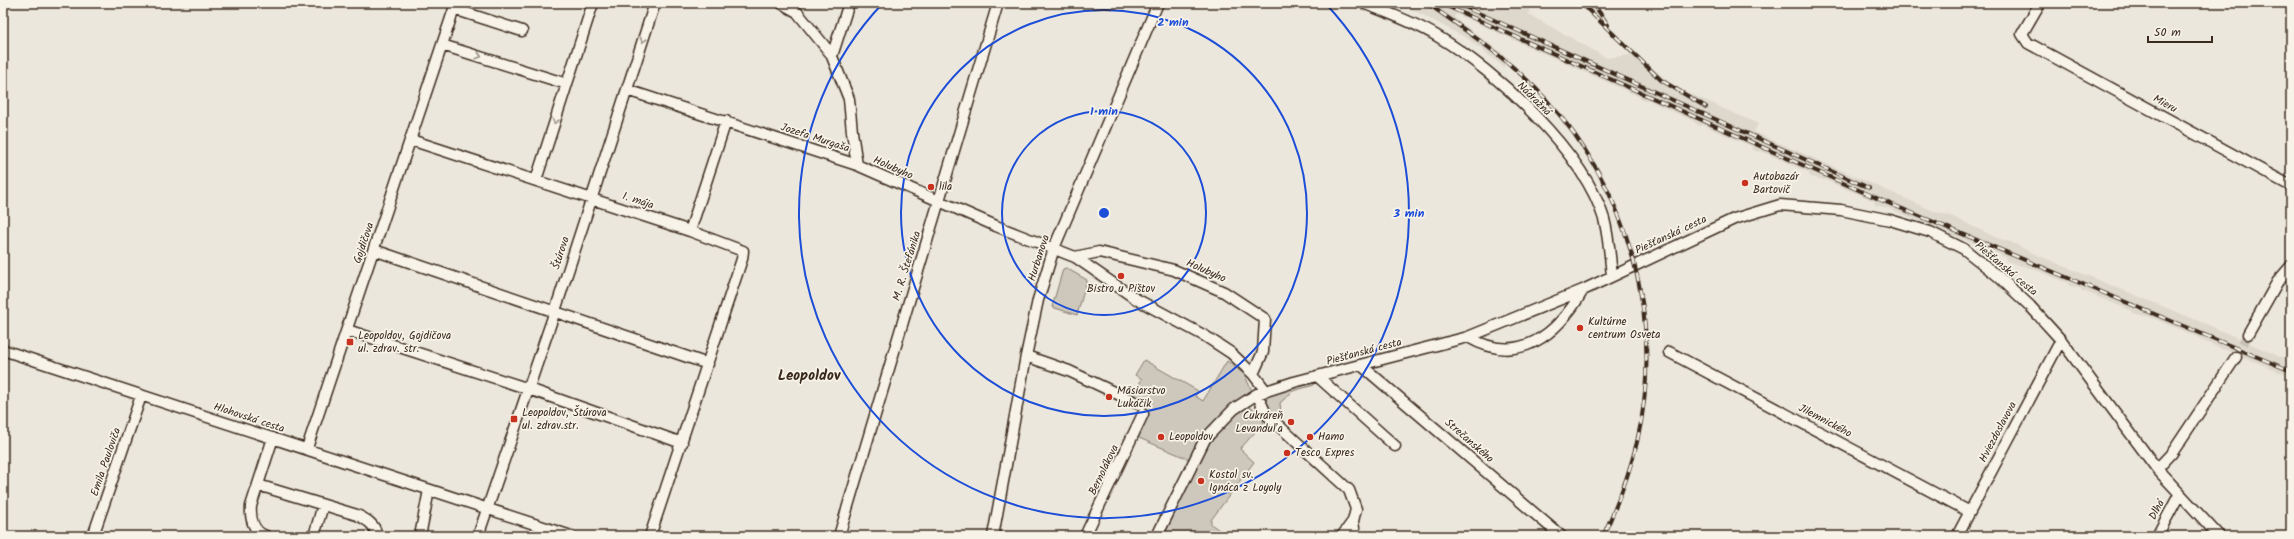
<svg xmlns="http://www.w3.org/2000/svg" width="2294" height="539" font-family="Kalam,sans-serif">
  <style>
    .built { fill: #ddd7cc }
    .green { fill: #cec8bc; stroke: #84796d }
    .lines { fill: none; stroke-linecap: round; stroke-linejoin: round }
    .minor-tunnel { stroke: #c9c1b6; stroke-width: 10; stroke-dasharray: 10 5; stroke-linecap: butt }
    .minor-casing { stroke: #3b2a1e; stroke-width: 13 }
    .minor { stroke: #f7f3e8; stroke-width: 10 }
    .rail-casing { stroke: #3b2a1e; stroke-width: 4 }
    .rail { stroke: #f7f3e8; stroke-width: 2.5; stroke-dasharray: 8; stroke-linecap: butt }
    .oneway { stroke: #998e83 }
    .ring { fill: none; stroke: #1d4ed8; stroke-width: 2 }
    .poi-dot { fill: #c8321e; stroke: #f7f3e8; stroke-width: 1.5 }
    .labels { text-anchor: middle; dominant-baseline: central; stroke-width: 3.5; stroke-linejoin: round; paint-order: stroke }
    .street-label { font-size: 11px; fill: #3b2a1e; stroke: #f7f3e8 }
    .poi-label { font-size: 11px; fill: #3b2a1e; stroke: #f7f3e8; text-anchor: start }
    .district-label { font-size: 15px; font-weight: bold; fill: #3b2a1e; stroke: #f7f3e8 }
    .centre { fill: #1d4ed8; stroke: #f7f3e8; stroke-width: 2 }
    .ring-label { font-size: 12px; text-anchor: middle; font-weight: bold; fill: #1d4ed8; stroke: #f7f3e8; stroke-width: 3.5; stroke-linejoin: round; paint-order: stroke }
  </style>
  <rect width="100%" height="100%" fill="#ece7dc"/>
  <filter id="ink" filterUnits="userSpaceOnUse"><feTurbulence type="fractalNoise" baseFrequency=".025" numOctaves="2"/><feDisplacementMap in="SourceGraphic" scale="8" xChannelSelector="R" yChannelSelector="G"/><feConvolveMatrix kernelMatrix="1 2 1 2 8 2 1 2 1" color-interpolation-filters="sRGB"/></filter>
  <g filter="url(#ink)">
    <!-- built -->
    <path class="built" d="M1400,3h133l-5,11 79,44 30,-4 36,32 85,38 -4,8 182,80 15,4 46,22 14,4 21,11 179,73 69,31h7l4,5v14l-14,-4 -1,-2 -76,-30 -1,-2 -49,-21 -17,-4 -1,-2 -49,-20 -6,-4 -8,-1 -1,-3 -35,-14 -27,-8 -1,-4 -7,-3 -110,-46 -13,-3 -1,-4 -49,-21 -15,-3 -1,-4 -8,-4 -40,-18 -3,1 -6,-3 -1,-3 -49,-21 -3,1 -6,-5 -45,-21h-7l-1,-3 -184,-83 -2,4 56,41 -6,8 -36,-28z"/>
    <!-- green -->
    <path class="green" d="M1066,268l21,12 -10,35 -25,-8 11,-38z
      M1144,360l54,31 -3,5 8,5 24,-40 17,13 8,17 -3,16 10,5 5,10 -24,27 14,13 -43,58v4l16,12h-64l35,-73 -59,-25 -2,-4c8,-20 14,-24 -4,-39l9,-16 -7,-4z
      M1314,383v2l-21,6 -13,12 1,10 -4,3 -10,-9 -1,-7 4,-6z"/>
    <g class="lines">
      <!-- minor-tunnel -->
      <path class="minor-tunnel" d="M2236,357l12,-23"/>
      <!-- minor casing -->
      <g class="minor-casing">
        <path id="minor" d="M781,3l16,9 34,42 18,45 3,33 5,33
          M1363,3c25,10 51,19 74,33 59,35 147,116 167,183 5,19 6,38 8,57
          M2040,3l-18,31 6,9 263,143
          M454,9l68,22
          M442,45l125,39
          M832,56l17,-53
          M627,90l230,75 139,61 79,31 61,42 69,37 26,17 22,21 13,17
          M411,140l279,91 53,20 -1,8 -92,277
          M536,180l57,-177
          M690,231l36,-110
          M374,250l334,114
          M1075,257l24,-5 75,18 50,22 41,27 -2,33 -10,22
          M347,330l182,59 153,54
          M2248,334l30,-53 13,-15
          M1468,337c51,30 90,-3 115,-47
          M3,350l568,186
          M1669,352l301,160
          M1026,356l43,15 72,34
          M1361,365l200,171
          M1317,376l78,70
          M1257,394l9,20 83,76 7,19 -3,12 2,15
          M307,448l149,-445
          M2157,469l15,-16 64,-96
          M258,485l99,30c10,5 18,9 20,21
          M93,536l48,-140
          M266,536c-13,-4 -16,-18 -15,-30l22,-68
          M314,536l9,-31
          M420,536l9,-46
          M478,536l77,-225 100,-308
          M839,536l159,-533
          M993,536l33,-180 12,-56 16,-52 104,-245
          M1085,536l58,-122
          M1157,536l48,-97 29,-30 23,-15 37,-12 174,-45 115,-47 151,-71 46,-14 61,5 49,10 40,12 34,17 34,27 32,30 31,34 96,129 62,67
          M1342,536l11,-15
          M1957,536l104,-196
          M2157,536l22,-41"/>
      </g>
      <!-- minor -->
      <use href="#minor" class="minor"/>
      <!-- rail casing -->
      <g class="rail-casing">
        <path id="rail" d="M1427,3c41,29 83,57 117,94 85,92 121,223 93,345 -8,33 -20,64 -34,94
          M1440,3l441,197 410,171
          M1456,3l413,185
          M1581,3l80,77 45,27
          M1593,3l15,22"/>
      </g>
      <!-- rail -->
      <use href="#rail" class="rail"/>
    </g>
    <!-- one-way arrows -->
    <defs><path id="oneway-chevron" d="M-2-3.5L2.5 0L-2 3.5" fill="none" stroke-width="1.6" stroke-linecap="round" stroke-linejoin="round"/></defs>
    <g class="oneway">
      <use href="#oneway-chevron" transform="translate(643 40) rotate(107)"/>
      <use href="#oneway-chevron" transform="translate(479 56) rotate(17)"/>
      <use href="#oneway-chevron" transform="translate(555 121) rotate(108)"/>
    </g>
  </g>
  <!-- distance rings -->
  <g class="ring">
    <circle cx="1104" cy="213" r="102"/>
    <circle cx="1104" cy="213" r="203"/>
    <path d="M1325 3A305 305 0 1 1 883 3"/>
  </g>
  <!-- markers -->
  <g class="poi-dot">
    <circle cx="1745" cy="183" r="4"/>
    <circle cx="931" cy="187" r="4"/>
    <circle cx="1121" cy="276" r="4"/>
    <circle cx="1580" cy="328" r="4"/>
    <rect x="346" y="338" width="8" height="8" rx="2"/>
    <circle cx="1109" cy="397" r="4"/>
    <rect x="510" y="415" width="8" height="8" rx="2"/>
    <circle cx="1291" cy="422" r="4"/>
    <circle cx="1161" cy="437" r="4"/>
    <circle cx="1310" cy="437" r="4"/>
    <circle cx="1287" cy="453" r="4"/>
    <circle cx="1201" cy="481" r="4"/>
  </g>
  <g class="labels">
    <!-- street labels -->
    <g class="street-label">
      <text transform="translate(1534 99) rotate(45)">Nádražná</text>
      <text transform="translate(2165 104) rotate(29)">Mieru</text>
      <text transform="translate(815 138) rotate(18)">Jozefa Murgaša</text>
      <text transform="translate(893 168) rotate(24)">Holubyho</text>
      <text transform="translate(638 201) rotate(18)">1. mája</text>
      <text transform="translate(1671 235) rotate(-25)">Piešťanská cesta</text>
      <text transform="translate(364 243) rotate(-71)">Gojdičova</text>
      <text transform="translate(561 253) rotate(-72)">Štúrova</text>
      <text transform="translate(1039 258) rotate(-72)">Hurbanova</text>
      <text transform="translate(907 266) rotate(-73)">M. R. Štefánika</text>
      <text transform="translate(2006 269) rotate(40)">Piešťanská cesta</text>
      <text transform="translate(1206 271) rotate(24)">Holubyho</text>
      <text transform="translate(1364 352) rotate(-15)">Piešťanská cesta</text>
      <text transform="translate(249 418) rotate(18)">Hlohovská cesta</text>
      <text transform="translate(1825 421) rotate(28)">Jilemnického</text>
      <text transform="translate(1998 432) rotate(-62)">Hviezdoslavova</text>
      <text transform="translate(1469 441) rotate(41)">Strečanského</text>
      <text transform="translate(106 462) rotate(-71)">Emila Pauloviča</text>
      <text transform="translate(1104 470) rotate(-64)">Bernolákova</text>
      <text transform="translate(2157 510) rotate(-62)">Dlhá</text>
    </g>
    <!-- poi labels -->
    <g class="poi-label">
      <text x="1753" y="177">Autobazár<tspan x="1753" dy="13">Bartovič</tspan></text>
      <text x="939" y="187">lila</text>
      <text x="1121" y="289" text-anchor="middle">Bistro u Pištov</text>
      <text x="1588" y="322">Kultúrne<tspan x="1588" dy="13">centrum Osveta</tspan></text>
      <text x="358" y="336">Leopoldov, Gojdičova<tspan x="358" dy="13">ul. zdrav. str.</tspan></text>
      <text x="1117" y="391">Mäsiarstvo<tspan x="1117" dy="13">Lukáčik</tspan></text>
      <text x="522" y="413">Leopoldov, Štúrova<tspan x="522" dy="13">ul. zdrav.str.</tspan></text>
      <text x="1283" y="416" text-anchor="end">Cukráreň<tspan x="1283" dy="13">Levanduľa</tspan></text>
      <text x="1169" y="437">Leopoldov</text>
      <text x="1318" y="437">Hamo</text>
      <text x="1295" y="453">Tesco Expres</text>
      <text x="1209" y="475">Kostol sv.<tspan x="1209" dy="13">Ignáca z Loyoly</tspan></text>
    </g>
    <!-- district labels -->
    <g class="district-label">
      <text x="809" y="376">Leopoldov</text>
    </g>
  </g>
  <circle cx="1104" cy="213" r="6" class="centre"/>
  <g class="ring-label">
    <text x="1173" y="26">2 min</text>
    <text x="1104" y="115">1 min</text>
    <text x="1409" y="217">3 min</text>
  </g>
  <!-- margin -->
  <rect width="2294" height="539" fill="none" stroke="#f7f3e8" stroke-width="16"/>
  <rect x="8" y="8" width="2278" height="523" fill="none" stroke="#3b2a1e" stroke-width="1.5" filter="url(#ink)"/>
  <!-- scale -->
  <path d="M2148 36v6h64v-6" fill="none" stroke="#3b2a1e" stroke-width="2"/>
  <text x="2154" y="36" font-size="12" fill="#3b2a1e" stroke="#f7f3e8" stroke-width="3" paint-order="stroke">50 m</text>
</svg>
